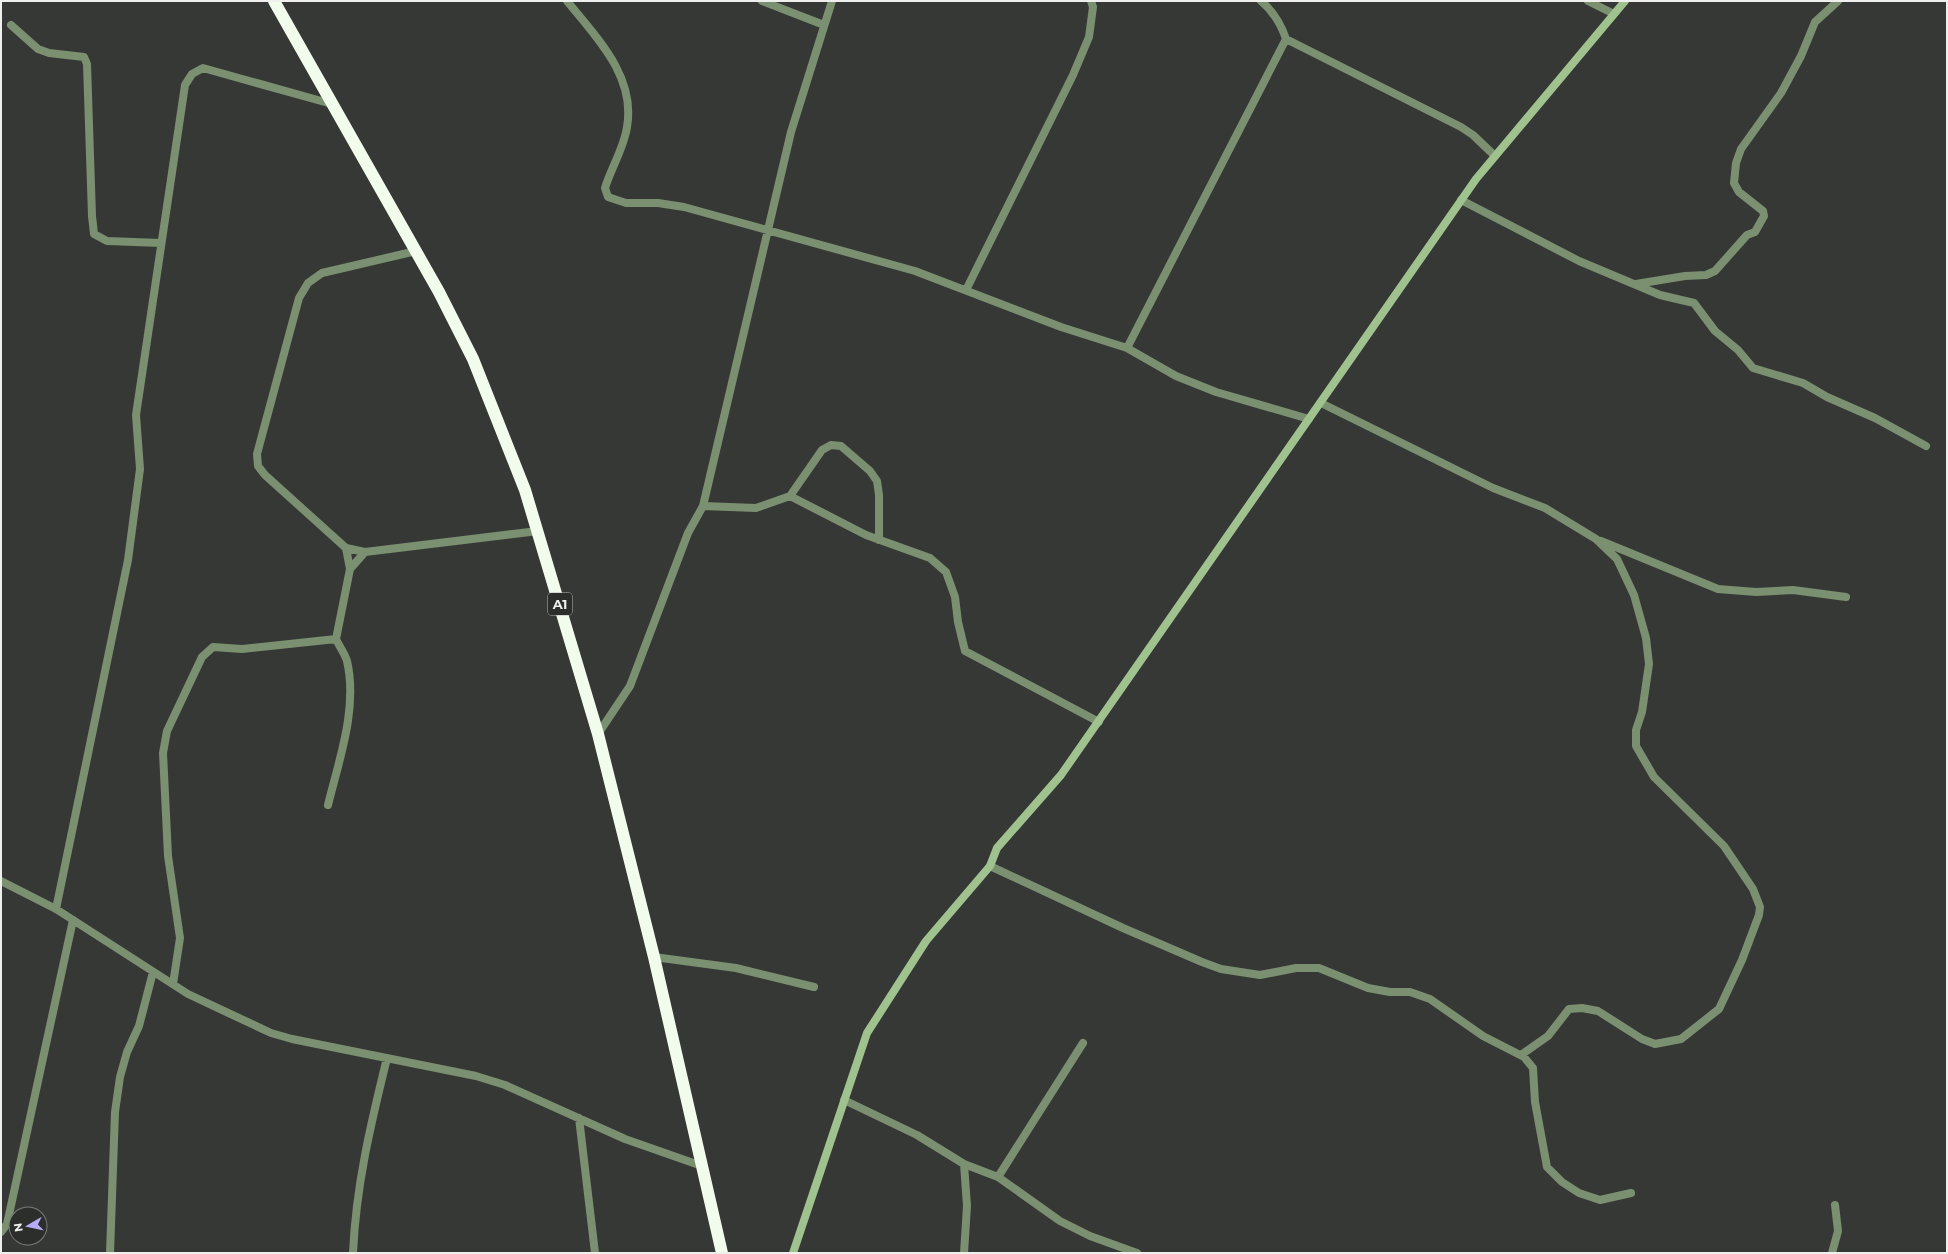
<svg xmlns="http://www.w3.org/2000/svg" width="1948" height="1254" font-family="Montserrat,sans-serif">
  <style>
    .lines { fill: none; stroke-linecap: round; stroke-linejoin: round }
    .street { stroke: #7a9070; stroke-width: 8 }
    .secondary { stroke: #9fc28e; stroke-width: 8 }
    .highway { stroke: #f2fced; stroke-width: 12 }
    .labels { text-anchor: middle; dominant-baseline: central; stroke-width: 3; stroke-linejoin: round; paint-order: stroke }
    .shield { fill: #2c2e2b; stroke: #b4b6b4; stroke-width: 1 }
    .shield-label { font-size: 13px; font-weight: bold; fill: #eff0ee }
  </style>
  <rect width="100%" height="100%" fill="#363835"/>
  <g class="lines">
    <!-- street -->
    <path class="street" d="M567,1c29,36 69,75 60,126 -3,21 -16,41 -22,61l3,9 18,6h32l26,4 231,64 146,56 66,21 49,28 40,16 93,27
      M762,1l62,24
      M1588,1l26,13
      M11,25l27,24 11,4 35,4 3,7 5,152 2,18 13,7 54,2
      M1286,39l175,88 12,8 22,21
      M1461,200l118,61 81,34 34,8 21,28 23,19 15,18 50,15 24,14 48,21 51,28
      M1636,284l49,-8 21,-1 9,-4 32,-36 8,-3 9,-16 -1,-5 -24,-19 -5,-9 2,-20 5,-14 40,-56 20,-37 14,-34 23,-21
      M966,290l107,-215 16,-38 4,-30 -2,-6
      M1127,348l159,-309c-5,-15 -13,-28 -25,-38
      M1321,403l172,85 52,20 51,31 21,20 17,36 12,43 3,26 -7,48 -6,18v16l18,31 70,69 29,43 7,18 -1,8 -17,45 -23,49 -38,30 -26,5 -13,-5 -44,-28 -16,-3 -13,1 -21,27 -27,19
      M790,496l76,39 64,23 16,14 9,25 3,25 7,29 134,71
      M703,506l53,2 34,-12 32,-46 9,-5 10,1 29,25 7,10 2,14v45
      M1601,541l117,48 38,3 37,-2 53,7
      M346,548l4,21
      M365,552l-19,-4 -81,-73 -7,-9 -1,-12 42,-156 9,-15 14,-10 94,-22
      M598,734l32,-48 58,-153 15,-27 88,-374 41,-131
      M328,805c11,-45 30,-97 19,-144 -2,-7 -8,-15 -11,-22l14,-70 15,-17 173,-21
      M990,866l133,62 79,34 19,7 39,6 36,-7h23l49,20 22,4h20l20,7 53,37 41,21 9,11 2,34 12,65 15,15 17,11 21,7 31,-7
      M1,881l55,28 132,85 83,39 21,6 184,37 29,9 120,54 77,27
      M56,909l72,-349 12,-91 -4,-54 49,-330 7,-11 11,-6 129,36
      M654,957l82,11 78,19
      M173,984l7,-46 -12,-82 -5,-103 4,-22 35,-74 11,-10 29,2 94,-10
      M844,1100l73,35 47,29 34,13 62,44 30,15 47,17
      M579,1118l16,135
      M998,1177l85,-134
      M1,1232l6,-8 66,-304
      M110,1253l5,-141 5,-35 7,-25 12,-26 14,-54
      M353,1253c3,-68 18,-130 34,-195
      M964,1253l3,-47 -3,-42
      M1832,1253l6,-22 -3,-26"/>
    <!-- secondary -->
    <path class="secondary" d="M793,1253l74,-220 59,-92 64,-75 7,-18 64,-73 415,-596 149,-178"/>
    <!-- highway -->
    <path class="highway" d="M274,1l165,291 34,67 52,131 73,244 56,223 68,296"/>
  </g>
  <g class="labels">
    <!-- shield labels -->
    <rect class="shield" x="548" y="593" width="24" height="22" rx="3"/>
    <g class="shield-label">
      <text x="560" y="604">A1</text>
    </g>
  </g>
  <!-- border -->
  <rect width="1948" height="1254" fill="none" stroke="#eff0ee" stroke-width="4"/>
  <!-- north arrow -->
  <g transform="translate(28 1226) rotate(261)"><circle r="19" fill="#2c2e2b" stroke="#7a7c79"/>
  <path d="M0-3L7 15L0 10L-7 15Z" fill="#b5acf8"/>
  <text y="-6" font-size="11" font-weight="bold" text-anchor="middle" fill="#eff0ee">N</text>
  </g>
</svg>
